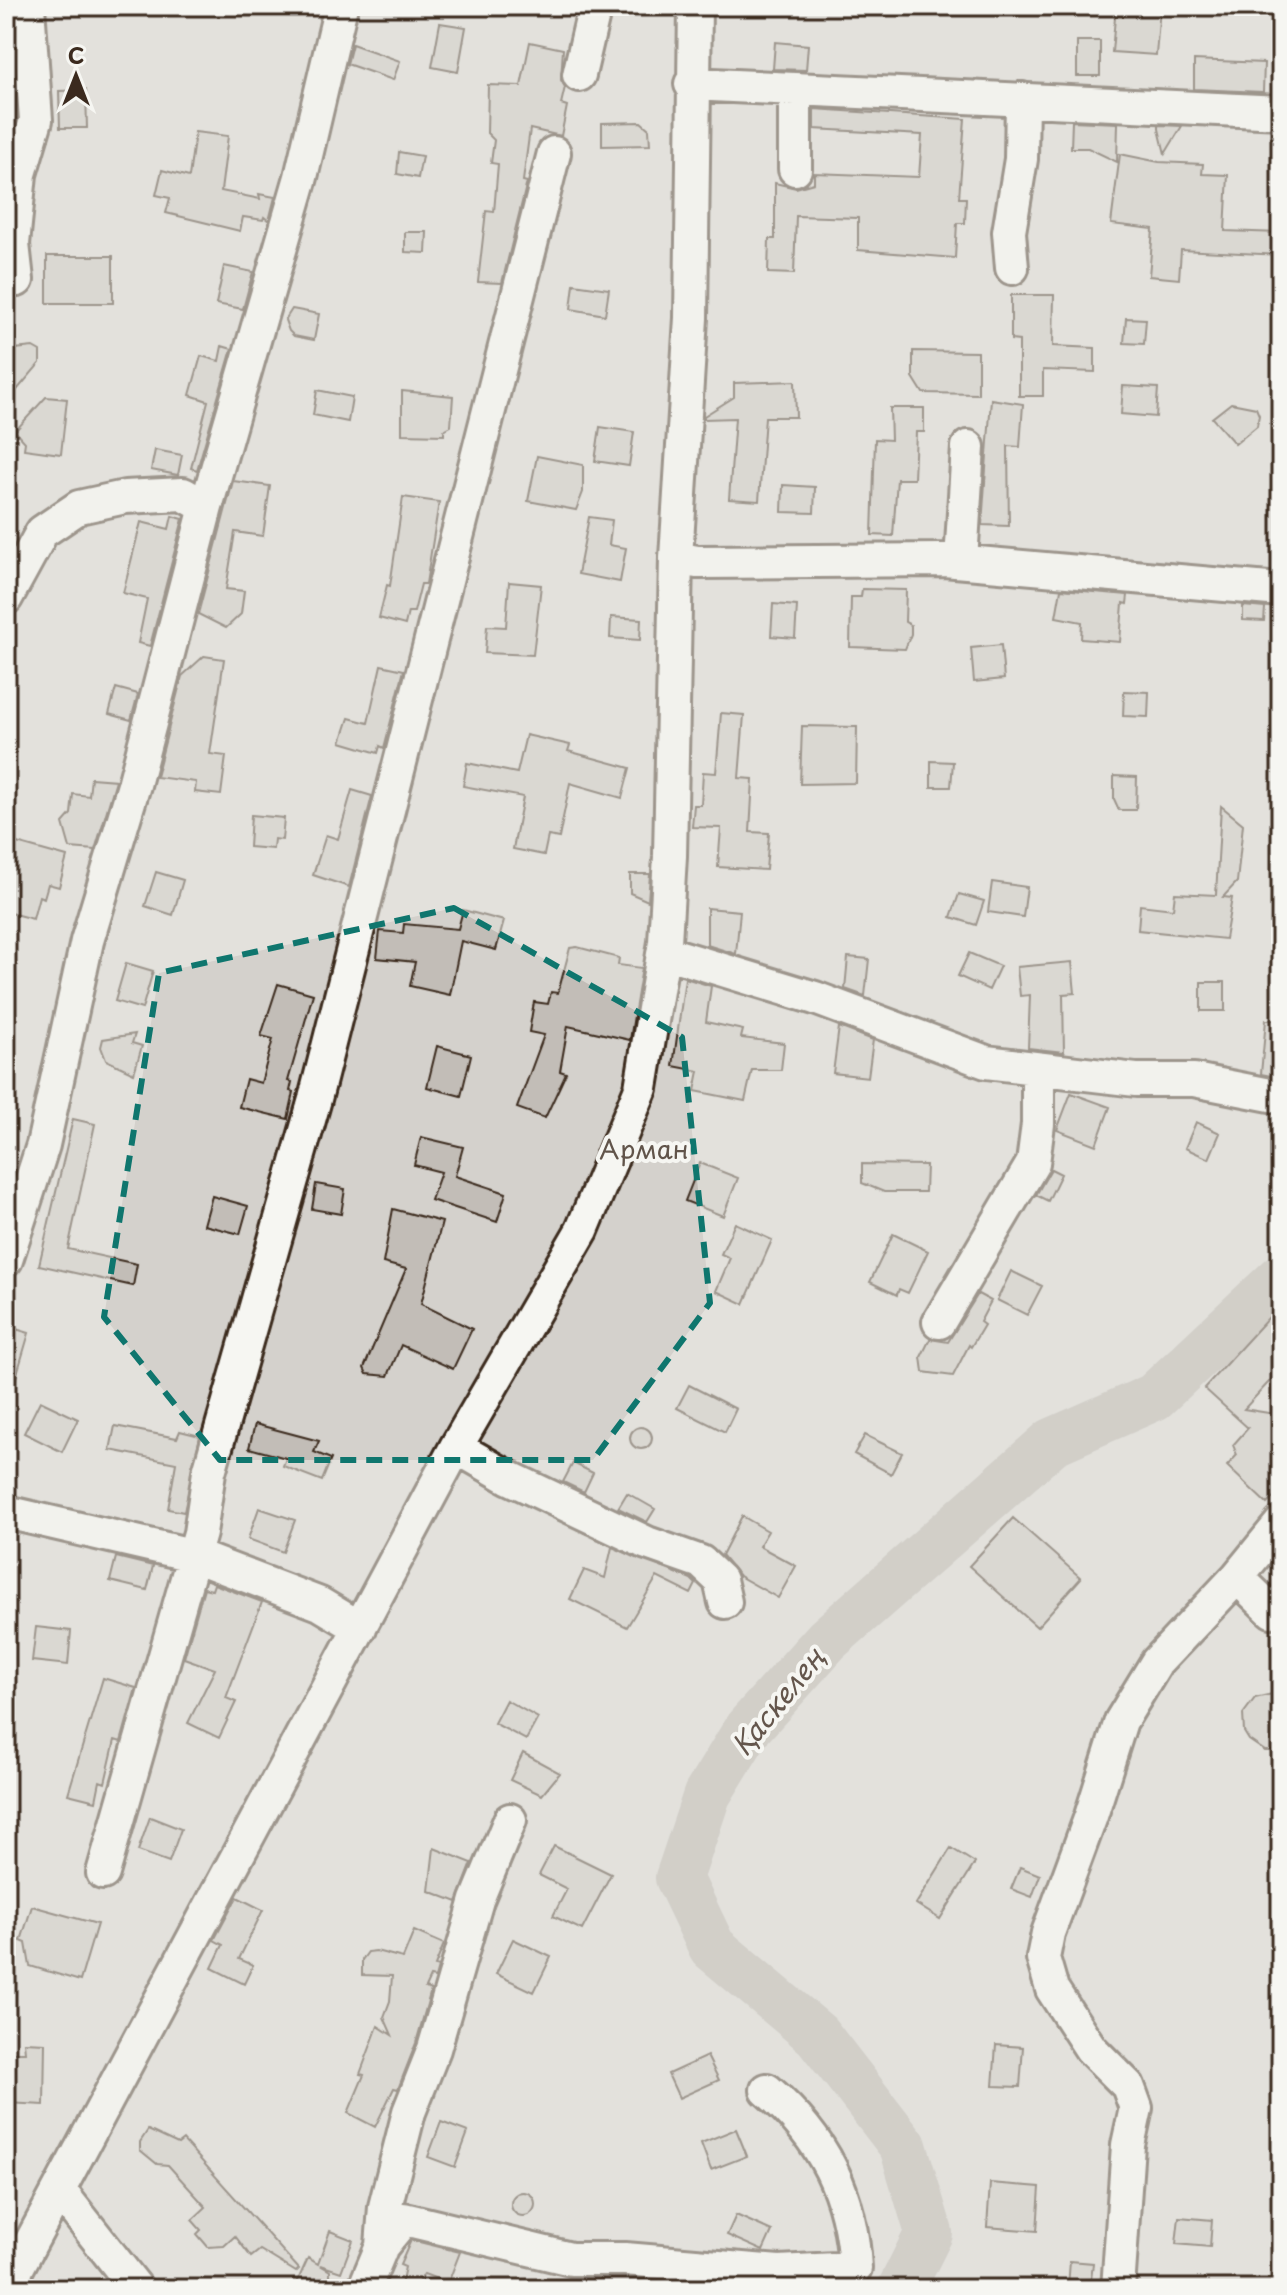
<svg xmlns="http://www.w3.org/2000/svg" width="1287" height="2295" font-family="'Playpen Sans',sans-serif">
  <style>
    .green { fill: #d4d1cc; stroke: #887e75; stroke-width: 2 }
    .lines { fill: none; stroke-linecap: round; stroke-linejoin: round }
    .river { stroke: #afa8a1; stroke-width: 48 }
    .building { fill: #c2bdb7; stroke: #3b2a1e; stroke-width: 2 }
    .minor-casing { stroke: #3b2a1e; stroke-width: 38 }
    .minor { stroke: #f6f6f2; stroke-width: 32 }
    .marked { fill: none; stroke: #0f766e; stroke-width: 6; stroke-dasharray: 16 10; stroke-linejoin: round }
    .labels { text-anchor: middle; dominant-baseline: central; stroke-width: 8; stroke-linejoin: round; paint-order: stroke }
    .park-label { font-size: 26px; fill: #61544a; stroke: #f6f6f2 }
    .water-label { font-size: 28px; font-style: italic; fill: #64564c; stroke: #f6f6f2 }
  </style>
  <rect width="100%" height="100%" fill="#efeeea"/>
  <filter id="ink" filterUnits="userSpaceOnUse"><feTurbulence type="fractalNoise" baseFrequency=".0125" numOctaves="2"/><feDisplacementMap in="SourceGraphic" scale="16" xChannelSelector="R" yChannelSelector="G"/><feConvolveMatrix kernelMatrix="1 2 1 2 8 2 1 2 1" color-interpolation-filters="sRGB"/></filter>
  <g filter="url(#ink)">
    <!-- green -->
    <path class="green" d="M6,6h1275v2283h-1275z"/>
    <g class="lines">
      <!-- river -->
      <path class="river" d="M901,2289l28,-56 -26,-87 -86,-111 -105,-88 -33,-69 28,-83 41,-67 79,-88 225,-198 102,-45 127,-119"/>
    </g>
    <!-- building -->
    <path class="building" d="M1116,6l44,2 -4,47 -44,-3z
      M440,23l26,4 -8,45 -26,-5z
      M1077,41h23v35h-23z
      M530,42l33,7 -2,31 4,7 -4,17 6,2 -6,30 -31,-7 -7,52 4,1 -25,101 -24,-1 8,-71 8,1 4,-48 -7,-1 3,-23 -7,-7 1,-48 33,1z
      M775,42l33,3 -2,25 -33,-1z
      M352,44l48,17 -7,19 -46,-16z
      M1194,60l70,3 -1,29 -69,-3z
      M86,90l1,38h-27l-1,-37z
      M814,109l151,10 -6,79h7l-1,25h-8l-2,35 -97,-8v-32l-62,-2 -2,58 -26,-1 1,-34h6v-56l21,5 18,-5v-10l105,4 3,-42 -108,-6z
      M1072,121l46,2 -1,39 -29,-14h-17z
      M641,122l8,7 1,16 -48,1v-23z
      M1159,125l23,1 -17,28 -6,-25z
      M195,132l33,4 -7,55 39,8 -1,-5 16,3 -6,24 -5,-4 -1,3 -20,-3 -3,14 -74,-18 4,-15 -14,-3 6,-25 27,7z
      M399,152l23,4 -4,22 -21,-4z
      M1120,154l39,8 44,2 -1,10 26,1 -3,56 56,2v22l-100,-5 -2,29 -30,-3 4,-47 -42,-5z
      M405,232h22l-1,21 -21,-1z
      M47,256h66v47h-66z
      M224,266l29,6 -10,37 -27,-5z
      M574,284l35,5 -4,26 -34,-6z
      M1011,295h43l-1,51 42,2v24l-52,-2v26h-24v-55l-8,-1z
      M292,309l27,5 -5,26 -20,-4 -5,-5 -4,-11z
      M1126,318l20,1 -2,25 -20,-1z
      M222,346l10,3 -35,121 -6,-2 17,-67 -18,-6 11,-39 18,5z
      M33,347l7,4v12l-34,40v-53z
      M913,351l65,1v42l-55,-1 -10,-16z
      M795,381l1,36h-31l-6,84 -30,-2 6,-81 -31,1v-3l30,-19v-14z
      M1123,386l35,2 -2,29 -35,-3z
      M317,390l35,7 -4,25 -35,-7z
      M402,391l51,5 -2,30 -7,4v5l-42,-1z
      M46,397l21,2 -6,55 -37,-5 1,-7 -10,-11z
      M991,399l32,5 -3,43 -12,-1 1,80 -27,-1z
      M1231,403l25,5 3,7 -2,11 -22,18 -23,-26z
      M890,408h34v24h-8l-2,47h-17l-4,57 -21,-1 3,-96 16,1z
      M600,427l34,5 -5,34 -34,-5z
      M155,450l27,5 -4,20 -27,-5z
      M537,456l46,9v27l-7,18 -48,-9z
      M233,481l37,5 -7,50 -28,-4 -9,57 18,2 -3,23 -15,14 -28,-14z
      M783,485l32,2 -1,26 -32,-1z
      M403,497l36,5 -13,82h-5l-7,28h-6l-3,13 -26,-7 8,-33 3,1z
      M172,516l11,3 -33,127 -12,-3 9,-44 -24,-6 18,-71 28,7z
      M589,517l23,3 -3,25 17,3 -6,34 -42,-8z
      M509,582l32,3 -8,70 -48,-2 2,-27 19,1z
      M862,589l44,1 -1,32 6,3v9l-6,15 -55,-2 1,-50h10z
      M1061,589l67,6 -1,9 -4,-1 -3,39 -39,-3 1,-17 -26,-5z
      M773,604l24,2 -2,32 -24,-2z
      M1243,606l22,2 -1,13 -21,-1z
      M611,617l30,2 -1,21 -30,-2z
      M1001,645l3,34 -30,3 -3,-34z
      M204,656l20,3 -14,95 16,2 -5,39 -26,-3 1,-10 -40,-5 26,-101z
      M381,665l23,5 -20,78 -4,-2 -2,7 -37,-11 8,-24 19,5z
      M116,688l22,6 -7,26 -22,-6z
      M1124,691l25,1 -1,25 -25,-1z
      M721,713l23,2 -5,63 14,1 -3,53 19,1 -3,37 -48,-3 3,-39 -29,-1 2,-22h7l2,-33 13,1z
      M802,726l55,1 -1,56 -56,1z
      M526,735l44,10 -2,6 62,17 -8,30 -52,-15 -11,55 -11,-2 -4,19 -31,-6 10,-52 -60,-11 4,-23 50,10z
      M931,761l22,1 -2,25h-20z
      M1114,776l23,1 -1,33h-17l-5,-11z
      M91,778l25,2 -21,70 -25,-2 -7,-25 8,-9 2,-20 16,2z
      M352,790l20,6 -23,91 -36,-12 13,-40 12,4z
      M1221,806l22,18 -6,58 -14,15 9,1 -7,41 -87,-9 2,-25 33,4 2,-16 41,2z
      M251,815l33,3 -2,22 -8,-1 -1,10 -24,-2z
      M6,840l61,17 -8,30 -11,-3 -4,14 -5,-2 -6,23 -27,-7z
      M156,872l27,8 -10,35 -28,-9z
      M630,874h20l-2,27 -18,-8z
      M992,882l35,5 -4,30 -35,-5z
      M959,894l25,7 -8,24 -25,-8z
      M707,908l33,3 -4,43 -29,-9z
      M463,910l41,11 -8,29 -35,-9 -11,54 -40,-9 5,-24 -38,-4 3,-27 23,2 1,-9 54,5z
      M577,947l42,11 -1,7 24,3 -12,72 -62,-14 -8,45 6,2 -21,45 -28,-10 27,-73 -15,-3 5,-30 14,2 3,-12 7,1 12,-45z
      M969,953l31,13 -11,24 -31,-14z
      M848,957l21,2 -4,37 -20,-7z
      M1072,962l3,31 -12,1 1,58 -36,-4 2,-53 -10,1 -3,-29z
      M126,963l27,8 -11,38 -27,-8z
      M685,978l26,8 -5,36 37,8 -2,8 43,5 -3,27h-29l-7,31 -50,-10 4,-20 -26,-5z
      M1201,982h24v29h-24z
      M278,984l35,10 -25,87 4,1 -2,9 4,1 -6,27 -49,-12 7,-28 15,4 12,-44 -12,-3z
      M1266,1020h15v58l-20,-4z
      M839,1027l34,13 -5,37 -35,-4z
      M135,1034l-3,9 10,3 -8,27 -28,-13 -5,-13 2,-8z
      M437,1046l34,9 -10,41 -34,-9z
      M1071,1093l39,14 -14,38 -39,-15z
      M73,1119l22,5 -27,125 69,15 -4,22 -94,-21z
      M1196,1122l24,11 -11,26 -24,-11z
      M421,1137l42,10 -8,29 51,17 -9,29 -66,-22 10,-28 -27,-7z
      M700,1163l38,15 -15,38 -38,-15z
      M862,1164l64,1 -1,27h-41l-22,-9z
      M1051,1169l10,5 -13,27 -12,-6z
      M316,1184l29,5 -4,25 -29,-5z
      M212,1196l36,10 -8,28 -36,-9z
      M393,1209l49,13 -21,82 51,25 -19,40 -52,-24 -13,31 -21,-2 -3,-6 42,-99 -23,-6z
      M735,1223l37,17 -28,64 -28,-13 14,-33 -9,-4z
      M893,1234l35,17 -20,42 -9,-4 -2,6 -27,-13z
      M1011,1271l31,15 -15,29 -30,-15z
      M978,1294l13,7 -11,21 4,3 -13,22 -2,-2 -16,31 -30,-4 -2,-15 9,-18 18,3z
      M1281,1304v65l-37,40 37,6v74l-14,15 -40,-38 10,-11 -4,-10 15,-17 -44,-40z
      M6,1326l23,7 -17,58h-6z
      M689,1385l47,24 -11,23 -48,-24z
      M40,1401l38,18 -16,33 -38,-19z
      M255,1424l64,17 -5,11 17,7 -9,22 -39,-15 3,-8 -37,-10z
      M115,1426l62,12 3,-7 20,5 -16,76 -16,-3 8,-46 -66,-13z
      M630 1438a11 11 0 1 1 22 0a11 11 0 1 1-22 0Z
      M865,1435l37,18 -11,21 -37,-20z
      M573,1463l20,10 -9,19 -21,-10z
      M627,1493l28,16 -8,13 -29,-14z
      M259,1508l36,12 -12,32 -35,-13z
      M742,1516l26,15 -9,15 37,20 -18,32 -39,-22 -17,-21z
      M1013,1518l68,60 -44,49 -68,-61z
      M612,1547l79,32 5,5 -5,10 -34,-17 -30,50 -57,-28 14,-29 21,8z
      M116,1557l37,9 -6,24 -37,-9z
      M214,1584l48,18 -36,96 10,4 -17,36 -31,-15 27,-54 -31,-11 20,-70 8,2z
      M36,1627l35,4 -3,34 -36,-4z
      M103,1678l33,10 -15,54 -6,-2 -10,43 -5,-2 -4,20 -28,-7z
      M1281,1692v59h-16l-16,-11 -5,-8 -1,-18 12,-16z
      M506,1700l32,18 -12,22 -32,-17z
      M523,1753l37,20 -18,22 -32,-15z
      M150,1817l31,12 -12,33 -31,-11z
      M554,1846l57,28 -29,56 -29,-14 14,-27 -28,-14z
      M434,1848l38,15 -15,39 -28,-11z
      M951,1848l24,15 -35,56 -24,-15z
      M1020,1867l20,8 -8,22 -21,-8z
      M237,1897l26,13 -24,49 14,6 -9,19 -32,-16 11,-23 -9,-5z
      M32,1906l65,18 -17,57 -50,-15 -4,-23 -5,-2z
      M414,1931l30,13 -9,22 3,1 -3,11 -5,-1 -5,11 6,2 -15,53 -18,46 -4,-1 -19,39 -27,-14 16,-38 -4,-1 18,-48 14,9 -8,-18 6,-16 2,-25 -30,-1v-15l6,-8 8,-1 27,7z
      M513,1939l38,18 -17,35 -38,-18z
      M24,2042l21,1 -1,62 -38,-2v-51h19z
      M996,2045l27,2 -3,40 -27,-1z
      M707,2056l12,24 -40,18 -11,-24z
      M441,2122l27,10 -13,35 -27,-10z
      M736,2129l11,27 -36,14 -10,-27z
      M148,2130l30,14 5,-4 116,129 -3,3 -36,-22 -9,7 -16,-21 -11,10 -16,1 -11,-13 4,-4 -9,-10 14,-13 -38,-42 -11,-1 -17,-14v-8z
      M990,2183l50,4 -3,44 -50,-4z
      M511 2204a12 12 0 1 1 24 0a12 12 0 1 1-24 0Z
      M736,2215l36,16 -9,20 -36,-16z
      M1179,2217l33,3 -2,27 -34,-3z
      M330,2231l23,9 -12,32 -21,-7 10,6v18h-36l14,-31 10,6z
      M411,2240l49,12 -12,31 -24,-9 -10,15h-14l5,-22 -5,-2z
      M1070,2261l23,2 -3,26 -22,-2z
      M662,2281l55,5 6,2 -64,1z"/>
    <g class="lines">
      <!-- minor casing -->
      <g class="minor-casing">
        <path id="minor" d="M579,75l16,-69
          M691,84l590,28
          M795,90v79
          M1012,268l-3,-36 12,-73 1,-60
          M17,280l-4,-36 7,-70 16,-54 -8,-114
          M676,558l21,4 247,-2 337,30
          M961,561l7,-114
          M6,598l36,-66 37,-25 46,-10 58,-3 23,13
          M664,952l151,46 171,64 150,18h58l87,17
          M6,1260l37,-115 44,-204 47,-156 72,-278 95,-330 40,-171
          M939,1322l94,-159 5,-39v-55
          M456,1447l52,30 139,66 54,19 19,18 5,22
          M6,1512l186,43 128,49 40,24
          M1272,1611l-35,-34 44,-54
          M103,1873l97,-340 9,-61 106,-373 239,-946
          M59,2190l78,99
          M382,2246l3,-39 24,-95 25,-63 43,-149 33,-80
          M6,2289l450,-842 126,-217 59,-142 24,-146 5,-86 6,-298 15,-240 4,-312
          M364,2289l18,-43 22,-27 167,40h54l154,13 76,-4c-4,-75 -31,-129 -88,-178
          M1118,2289l10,-144 8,-37 -8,-22 -37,-37 -39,-60 -9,-31 5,-25 43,-117 30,-95 36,-59 80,-85"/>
      </g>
      <!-- minor -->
      <use href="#minor" class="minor"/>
    </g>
  </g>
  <!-- marked area -->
  <path d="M0 0H1287V2295H0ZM454,908l228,129 28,266 -117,157h-373l-116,-143 55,-344z" fill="#efeeea" fill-opacity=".55" fill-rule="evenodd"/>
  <path class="marked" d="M454,908l228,129 28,266 -117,157h-373l-116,-143 55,-344z"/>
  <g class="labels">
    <!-- park labels -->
    <g class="park-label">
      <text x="644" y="1148">Арман</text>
    </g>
    <!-- water labels -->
    <g class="water-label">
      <text transform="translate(777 1701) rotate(-51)">Қаскелең</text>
    </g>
  </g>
  <!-- margin -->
  <rect width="1287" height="2295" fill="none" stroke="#f6f6f2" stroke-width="32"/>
  <rect x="16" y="16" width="1255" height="2263" fill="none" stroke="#3b2a1e" stroke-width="3" filter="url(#ink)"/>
  <!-- north arrow -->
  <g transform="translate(76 76)" stroke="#f6f6f2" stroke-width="6" paint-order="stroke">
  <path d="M0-6L14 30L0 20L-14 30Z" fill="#3b2a1e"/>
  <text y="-12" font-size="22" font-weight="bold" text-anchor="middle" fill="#3b2a1e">С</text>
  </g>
</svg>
